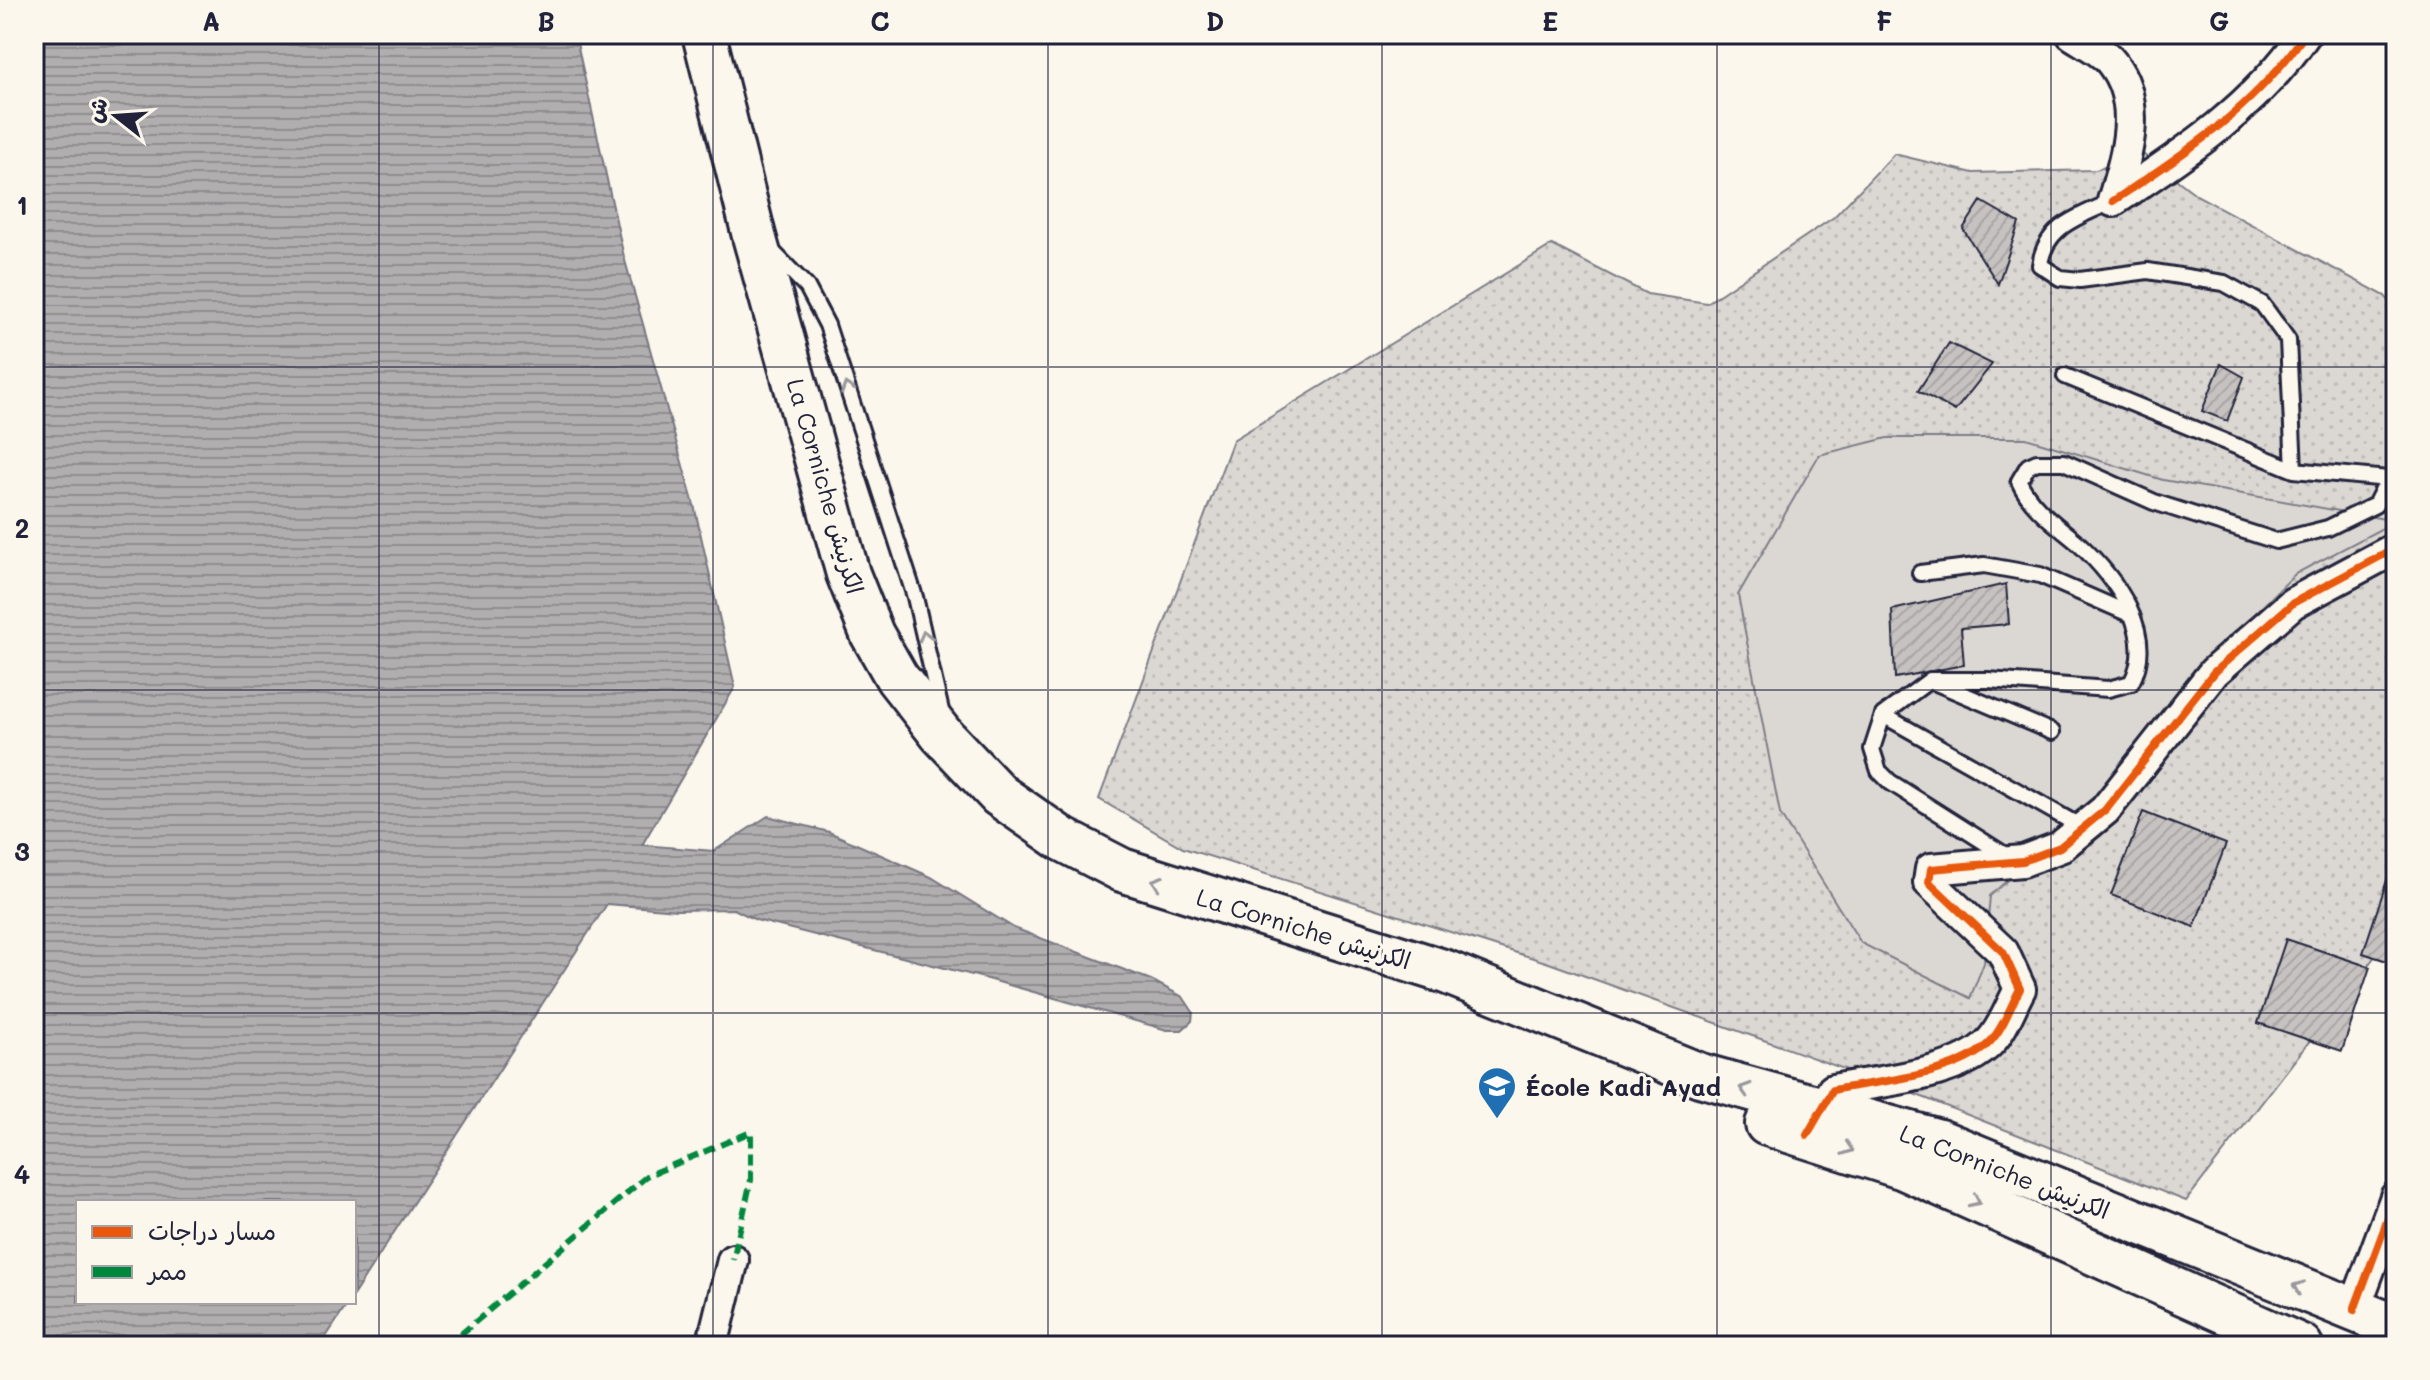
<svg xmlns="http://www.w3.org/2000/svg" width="2430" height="1380" font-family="Mali,'Playpen Sans Arabic',sans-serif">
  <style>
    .grass { fill: url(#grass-dots); stroke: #7e7d87; stroke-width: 2 }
    .green { fill: #dbd8d3; stroke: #7e7d87; stroke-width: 2 }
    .water { fill: url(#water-rules); stroke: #787681; stroke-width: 2 }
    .building { fill: url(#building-hatch); stroke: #22223b; stroke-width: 2 }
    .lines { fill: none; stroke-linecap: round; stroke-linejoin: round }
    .service-casing { stroke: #22223b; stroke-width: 20 }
    .minor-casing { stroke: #22223b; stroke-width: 36 }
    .secondary-casing { stroke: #22223b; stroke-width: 48 }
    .service { stroke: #fbf7ec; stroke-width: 14 }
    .minor { stroke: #fbf7ec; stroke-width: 30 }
    .secondary { stroke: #fbf7ec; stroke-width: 42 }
    .quiet { stroke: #00873e; stroke-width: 6; stroke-dasharray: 12 6; stroke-linecap: butt }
    .cycleway-casing { stroke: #fbf7ec; stroke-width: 13 }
    .cycleway { stroke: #e8590c; stroke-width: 8 }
    .oneway { stroke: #99979c }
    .grid { fill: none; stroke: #22223b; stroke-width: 2; stroke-opacity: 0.55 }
    .labels { text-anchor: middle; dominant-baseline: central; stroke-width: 6; stroke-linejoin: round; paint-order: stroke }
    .street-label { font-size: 24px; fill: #22223b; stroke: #fbf7ec }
    .poi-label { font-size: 24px; font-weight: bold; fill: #22223b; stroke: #fbf7ec; text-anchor: start }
    .neatline { fill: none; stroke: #22223b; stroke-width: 3 }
    .grid-label { font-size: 26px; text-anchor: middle; font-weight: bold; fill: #22223b }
  </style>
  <defs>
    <pattern id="grass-dots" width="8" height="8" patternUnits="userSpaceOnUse" patternTransform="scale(2)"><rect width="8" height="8" fill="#dbd8d3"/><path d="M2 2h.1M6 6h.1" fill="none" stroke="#bcb9b6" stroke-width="1.8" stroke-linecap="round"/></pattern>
    <pattern id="water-rules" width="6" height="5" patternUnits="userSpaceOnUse" patternTransform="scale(2)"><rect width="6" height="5" fill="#b1aeb0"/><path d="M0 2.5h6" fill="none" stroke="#908d90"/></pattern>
    <pattern id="building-hatch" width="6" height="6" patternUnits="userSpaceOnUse" patternTransform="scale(2)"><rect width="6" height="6" fill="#c6c2c0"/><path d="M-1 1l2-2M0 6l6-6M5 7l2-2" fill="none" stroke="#aaa6a6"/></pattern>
  </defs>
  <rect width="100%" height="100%" fill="#fbf7ec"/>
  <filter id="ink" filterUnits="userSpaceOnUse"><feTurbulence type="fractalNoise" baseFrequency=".0125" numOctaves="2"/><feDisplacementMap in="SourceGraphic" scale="16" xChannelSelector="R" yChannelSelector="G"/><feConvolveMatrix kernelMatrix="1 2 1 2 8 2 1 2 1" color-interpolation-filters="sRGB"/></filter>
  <g filter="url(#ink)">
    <!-- grass -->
    <path class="grass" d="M1894,154l79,19 123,-3 47,-16 55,42 187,100 11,13v620l-210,272 -261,-103 -376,-135 -366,-115 -84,-49 134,-359 319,-195 95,49 60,9 127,-86z"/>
    <!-- green -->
    <path class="green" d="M1887,438h139l137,42 233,41 -101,53 -96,95 -103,129 -106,98 -6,67 -14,35 -109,-55 -81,-129 -42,-219 81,-140z"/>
    <!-- water -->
    <path class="water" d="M34,34h541l49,223 70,248 41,182 -93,158 72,6 54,-35 61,16 102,45 83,51 137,52 32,17 10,15 -1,9 -10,9h-15l-179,-51 -232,-59 -22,-11 -57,1 -70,-6 -253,390v-92h-276v100h271l-29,44h-286z"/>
    <!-- building -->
    <path class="building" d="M1981,201l38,22 -21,61 -35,-55z
      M1949,343l43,21 -37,47 -37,-20z
      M2221,364l23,13 -17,44 -25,-10z
      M2006,584l3,40 -48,4 3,37 -69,13 -3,-68z
      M2143,812l83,32 -32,83 -83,-32z
      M2392,865l4,1v98l-33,-11z
      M2286,939l84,28 -28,84 -84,-28z"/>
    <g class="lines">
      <!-- service casing -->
      <g class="service-casing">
        <path id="service" d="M2113,201c-32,15 -68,24 -73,64l20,13 20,2 68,-9 76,12 38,21 26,36 6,130
          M767,246l40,41 20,38 88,272 27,118
          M1920,573l64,-8 56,10 92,40
          M1934,682l118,50
          M1883,715l200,113
          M2008,857l-118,-75 -11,-11 -7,-22 11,-34 47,-35h58l120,9 23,-6c27,-49 -16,-106 -53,-140 -21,-18 -48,-36 -59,-62l9,-15 9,-4h27l90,40 122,39 52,-13 47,-23 13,-26 -94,-9 -229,-94"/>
      </g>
      <!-- minor casing -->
      <g class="minor-casing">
        <path id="minor" d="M2072,34c13,9 31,17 40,29 32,41 14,95 1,138
          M2113,201c73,-48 142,-94 192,-167
          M1812,1125l21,-35c45,-9 125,-14 157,-48 13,-13 21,-37 30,-53l-17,-37 -74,-70 2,-13 92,-8 37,-14 45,-37 109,-138 79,-69 103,-55
          M2354,1310l42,-113
          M712,1346l21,-86"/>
      </g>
      <!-- secondary casing -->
      <g class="secondary-casing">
        <path id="secondary" d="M704,34l50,202 94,338 24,60 25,44 44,56 58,61 63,44 60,31 324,102 254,103 239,66 457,186
          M1767,1124l137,44 397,178"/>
      </g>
      <!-- service -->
      <use href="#service" class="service"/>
      <!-- minor -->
      <use href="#minor" class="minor"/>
      <!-- secondary -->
      <use href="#secondary" class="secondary"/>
      <!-- quiet -->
      <path class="quiet" d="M447,1346l200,-170 104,-44v48l-18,80"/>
      <!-- cycleway casing -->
      <g class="cycleway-casing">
        <path id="cycleway" d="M2113,201c73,-48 142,-94 192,-167
          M1807,1135l26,-45c45,-9 125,-14 157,-48 13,-13 21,-37 30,-53l-17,-37 -74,-70 2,-13 92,-8 37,-14 45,-37 109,-138 79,-69 103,-55
          M2354,1310l42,-113"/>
      </g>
      <!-- cycleway -->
      <use href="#cycleway" class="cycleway"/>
    </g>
    <!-- one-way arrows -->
    <defs><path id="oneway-chevron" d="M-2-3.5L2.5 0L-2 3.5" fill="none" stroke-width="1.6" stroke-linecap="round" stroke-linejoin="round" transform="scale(2)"/></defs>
    <g class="oneway">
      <use href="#oneway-chevron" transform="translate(847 388) rotate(-108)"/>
      <use href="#oneway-chevron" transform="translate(925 636) rotate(-104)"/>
      <use href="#oneway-chevron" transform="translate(1157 882) rotate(-162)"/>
      <use href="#oneway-chevron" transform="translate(1745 1089) rotate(-163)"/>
      <use href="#oneway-chevron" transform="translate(1848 1149) rotate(19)"/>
      <use href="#oneway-chevron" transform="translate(1975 1201) rotate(25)"/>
      <use href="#oneway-chevron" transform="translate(2298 1287) rotate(-158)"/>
    </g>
  </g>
  <!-- grid -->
  <path class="grid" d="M379,34v1312M713,34v1312M1048,34v1312M1382,34v1312M1717,34v1312M2051,34v1312M34,367h2362M34,690h2362M34,1013h2362"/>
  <!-- icons -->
  <defs>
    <g id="school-pin" transform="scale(2)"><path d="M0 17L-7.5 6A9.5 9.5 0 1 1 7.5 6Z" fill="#1f6fb2" stroke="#fbf7ec"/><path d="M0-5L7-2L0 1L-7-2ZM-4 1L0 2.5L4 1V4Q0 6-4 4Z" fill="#fff"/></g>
  </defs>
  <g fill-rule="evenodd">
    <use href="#school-pin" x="1497" y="1086"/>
  </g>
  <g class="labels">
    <!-- street labels -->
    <g class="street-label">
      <text transform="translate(826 486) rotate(74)">La Corniche الكرنيش</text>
      <text transform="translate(1304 928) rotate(17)">La Corniche الكرنيش</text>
      <text transform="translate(2005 1171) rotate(21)">La Corniche الكرنيش</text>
    </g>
    <!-- poi labels -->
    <g class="poi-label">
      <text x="1525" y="1086">École Kadi Ayad</text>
    </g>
  </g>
  <!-- margin -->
  <rect width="2430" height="1380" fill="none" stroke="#fbf7ec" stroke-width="88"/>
  <!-- legend -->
  <rect x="76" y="1200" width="280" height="104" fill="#fbf7ec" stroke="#a4a2a5" stroke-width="2"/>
  <rect x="92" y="1226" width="40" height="12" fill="#e8590c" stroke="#a4a2a5" stroke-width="2"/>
  <text x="148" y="1240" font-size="24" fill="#22223b">مسار دراجات</text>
  <rect x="92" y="1266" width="40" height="12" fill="#00873e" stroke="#a4a2a5" stroke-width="2"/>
  <text x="148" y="1280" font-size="24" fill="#22223b">ممر</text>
  <!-- north arrow -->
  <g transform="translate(116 116) rotate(287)" stroke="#fbf7ec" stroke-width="6" paint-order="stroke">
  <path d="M0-6L14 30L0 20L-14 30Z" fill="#22223b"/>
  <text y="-12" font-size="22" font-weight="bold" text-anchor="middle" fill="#22223b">ش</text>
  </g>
  <rect x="44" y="44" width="2342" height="1292" class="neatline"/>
  <g class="grid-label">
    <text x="211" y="31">A</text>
    <text x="546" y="31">B</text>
    <text x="880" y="31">C</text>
    <text x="1215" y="31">D</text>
    <text x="1550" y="31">E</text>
    <text x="1884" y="31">F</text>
    <text x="2219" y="31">G</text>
    <text x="22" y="215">1</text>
    <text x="22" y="538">2</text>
    <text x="22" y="861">3</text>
    <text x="22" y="1184">4</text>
  </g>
</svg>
